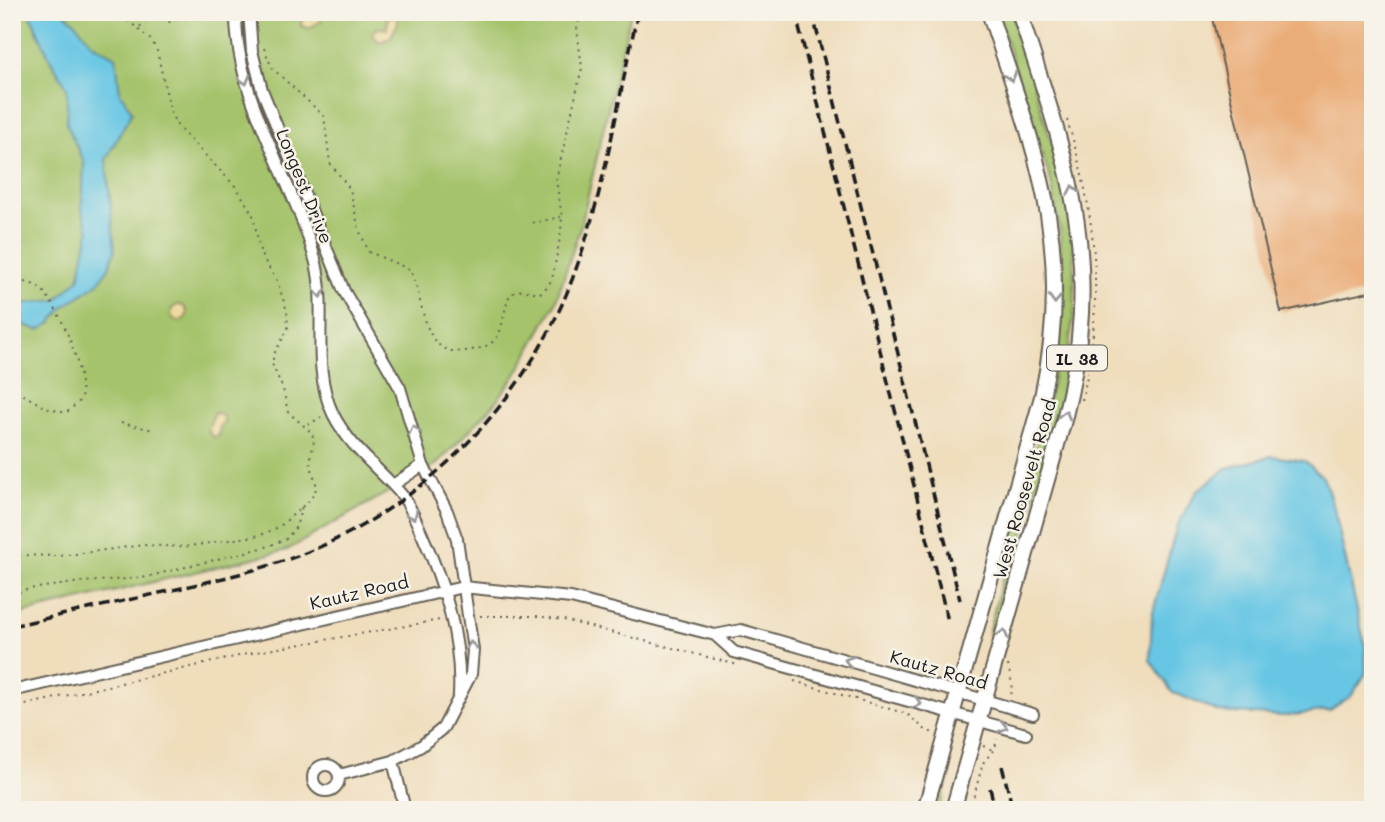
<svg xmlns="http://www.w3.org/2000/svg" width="1385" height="822" font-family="Mali,sans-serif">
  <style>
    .green { fill: #a4c36b; stroke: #607044; stroke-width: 2 }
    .sand { fill: #eeda9e; stroke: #857b5d; stroke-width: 2 }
    .water { fill: #66c6e4; stroke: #417180; stroke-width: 2 }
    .building { fill: #eaad79 }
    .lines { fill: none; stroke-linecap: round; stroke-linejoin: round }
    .minor-casing { stroke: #666054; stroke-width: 14 }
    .major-casing { stroke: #666054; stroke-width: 18 }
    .path { stroke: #666054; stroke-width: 2; stroke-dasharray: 2 5; stroke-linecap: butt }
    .minor { stroke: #fff; stroke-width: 10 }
    .major { stroke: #fff; stroke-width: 14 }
    .rail { stroke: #1c1c1c; stroke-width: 3.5; stroke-dasharray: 10 5; stroke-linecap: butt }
    .oneway { stroke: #999 }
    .labels { text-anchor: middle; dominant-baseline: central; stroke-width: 5; stroke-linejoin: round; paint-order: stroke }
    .shield { fill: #f7f3e8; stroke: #5e5c59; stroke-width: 2 }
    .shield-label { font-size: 16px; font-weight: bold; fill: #1c1c1c }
    .street-label { font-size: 18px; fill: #1c1c1c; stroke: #f7f3e8 }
  </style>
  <rect width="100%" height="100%" fill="#f7f3e8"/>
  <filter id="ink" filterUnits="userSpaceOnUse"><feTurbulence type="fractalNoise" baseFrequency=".0143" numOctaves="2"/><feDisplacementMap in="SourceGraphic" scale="14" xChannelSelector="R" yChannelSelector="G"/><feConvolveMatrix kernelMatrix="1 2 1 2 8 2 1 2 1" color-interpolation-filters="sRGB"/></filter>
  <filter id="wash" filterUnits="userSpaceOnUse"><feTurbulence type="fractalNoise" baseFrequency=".00686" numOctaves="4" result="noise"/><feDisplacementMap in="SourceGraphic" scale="28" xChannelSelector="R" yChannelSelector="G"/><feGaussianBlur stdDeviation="1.57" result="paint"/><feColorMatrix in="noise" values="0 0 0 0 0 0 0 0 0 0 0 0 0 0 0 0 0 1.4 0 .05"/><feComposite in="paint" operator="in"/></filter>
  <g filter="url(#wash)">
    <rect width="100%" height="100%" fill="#efddbc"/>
    <!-- green -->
    <path class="green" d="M12,12h619l-50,213 -26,79 -38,69 -24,33 -56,58 -150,86 -275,66z
      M997,12h14l53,170 9,61 2,64 -14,92 -66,237 -7,-2 64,-250 11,-84 -3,-69 -9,-49z
      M943,771l7,1 -11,38h-7z"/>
    <!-- sand -->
    <path class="sand" d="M314,12l8,1 -1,8 -12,7 -8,-2 1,-11 9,1z
      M388,16l9,1 1,6 -8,15 -11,4 -7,-8 5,-6 10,1z
      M171 313a8 8 0 1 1 16 0a8 8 0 1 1-16 0Z
      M214,413l7,1 4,8 -5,3 -1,11 -6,1 -5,-6z"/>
    <!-- water -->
    <path class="water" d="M29,12h34l11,9 18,23 24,13 4,35 12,20 -26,47 9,91 -6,18 -12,16 -33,23 -13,16 -12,7 -27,-9v-16l44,-5 9,-8 14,-13 10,-48 -7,-22 2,-47 -17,-37v-38l-16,-26z
      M1272,456l33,5 18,16 11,31 31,137 1,28 -15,23 -21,14 -44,6 -67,-4 -47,-20 -22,-32 2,-45 25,-89 19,-34 31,-24z"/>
    <g id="blocks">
      <!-- building -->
      <path class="building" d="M1237,12h136v279l-92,21 -69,-294z"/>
    </g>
  </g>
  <g filter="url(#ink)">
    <use href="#blocks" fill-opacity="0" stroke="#666054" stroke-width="2"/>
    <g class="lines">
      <!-- minor casing -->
      <g class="minor-casing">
        <path id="minor" d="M236,12c-1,90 58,166 80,251 12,50 -6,102 17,151 16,32 45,54 68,80 9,10 14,25 20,38 23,51 41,106 38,163
          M249,12l3,39 10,39 82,201 56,97 23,77 24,46 10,28 16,111 -2,24 -28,54 -22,18 -28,15 -54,14
          M393,485l30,-20
          M715,635l19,17 292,82
          M12,691l451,-104 108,11 144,37 26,-5 292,84
          M393,761l12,49
          M313 778a13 13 0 1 1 26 0a13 13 0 1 1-26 0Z"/>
      </g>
      <!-- major casing -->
      <g class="major-casing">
        <path id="major" d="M925,810l117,-413c33,-151 -6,-244 -53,-385
          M953,810l111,-390c41,-160 4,-258 -45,-408"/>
      </g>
      <!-- path -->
      <path class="path" d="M150,12l19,10 18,-10
        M140,27l9,-15
        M264,48l8,20 52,48 6,47 20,26 9,41 10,22 40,17c17,26 9,88 55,82 45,-5 33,-23 46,-57l12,-4 18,3 9,-8 4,-10 8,-43 1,-16 -6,-36 26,-112 -5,-39 4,-17
        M1067,120c25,79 36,160 22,243
        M532,223l29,-6
        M12,277c9,6 24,5 31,14 20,23 42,79 38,109l-15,13 -20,-5 -34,-20
        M1082,400l6,-28
        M121,423l33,7
        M308,425l13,-8
        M12,555l48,1 83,-11 41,2 77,-12 18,-8 32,-28 6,-12 -7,-25 4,-21 -2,-8 -24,-21 -5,-23 -11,-25 2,-10 14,-25 -1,-18 -10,-30 -16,-26 -8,-40 -16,-27 -59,-61 -7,-13 -14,-63 -6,-11 -33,-28
        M12,595l17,-6 53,-7 60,-4 124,-31 20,-8 10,-12 6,-21
        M480,616h57l27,4 174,45
        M1008,665l5,24 -3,8
        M794,681l113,33 20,17 7,2
        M12,708l244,-56 184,-32
        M983,746l10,4
        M970,810l13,-47 12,-15 2,-9"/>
      <!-- minor -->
      <use href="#minor" class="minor"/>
      <!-- major -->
      <use href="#major" class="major"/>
      <!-- rail -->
      <path class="rail" d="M795,12l153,609
        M812,12l148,588
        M12,626c54,-12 107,-24 161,-36 46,-11 93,-21 137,-39 116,-47 215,-150 260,-266 34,-87 47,-182 68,-273
        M1002,766l11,44
        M990,788l5,22"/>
    </g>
    <!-- one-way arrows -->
    <defs><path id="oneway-chevron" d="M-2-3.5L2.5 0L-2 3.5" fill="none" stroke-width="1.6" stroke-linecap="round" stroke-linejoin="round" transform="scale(1.75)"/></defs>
    <g class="oneway">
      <use href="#oneway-chevron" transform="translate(1011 77) rotate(72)"/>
      <use href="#oneway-chevron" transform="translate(245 80) rotate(74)"/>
      <use href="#oneway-chevron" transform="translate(1073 190) rotate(-101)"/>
      <use href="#oneway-chevron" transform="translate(320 293) rotate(87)"/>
      <use href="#oneway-chevron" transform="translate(1055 299) rotate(92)"/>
      <use href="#oneway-chevron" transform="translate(1065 415) rotate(-75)"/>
      <use href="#oneway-chevron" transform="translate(414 430) rotate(-103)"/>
      <use href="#oneway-chevron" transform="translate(413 515) rotate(64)"/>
      <use href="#oneway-chevron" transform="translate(1003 634) rotate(-74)"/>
      <use href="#oneway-chevron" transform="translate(471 646) rotate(-96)"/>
      <use href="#oneway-chevron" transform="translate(849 661) rotate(-164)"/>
      <use href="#oneway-chevron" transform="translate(917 703) rotate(15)"/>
      <use href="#oneway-chevron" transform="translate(1003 727) rotate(16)"/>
    </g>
  </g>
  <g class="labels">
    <!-- shield labels -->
    <rect class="shield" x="1047" y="345.5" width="60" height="25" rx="5"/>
    <g class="shield-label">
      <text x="1077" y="358">IL 38</text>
    </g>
    <!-- street labels -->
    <g class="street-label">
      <text transform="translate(305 186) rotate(68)">Longest Drive</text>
      <text transform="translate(1024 489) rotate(-74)">West Roosevelt Road</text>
      <text transform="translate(359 592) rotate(-13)">Kautz Road</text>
      <text transform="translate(939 669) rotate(16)">Kautz Road</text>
    </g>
  </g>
  <!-- margin -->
  <rect width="1385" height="822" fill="none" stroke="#f7f3e8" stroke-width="42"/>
</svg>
